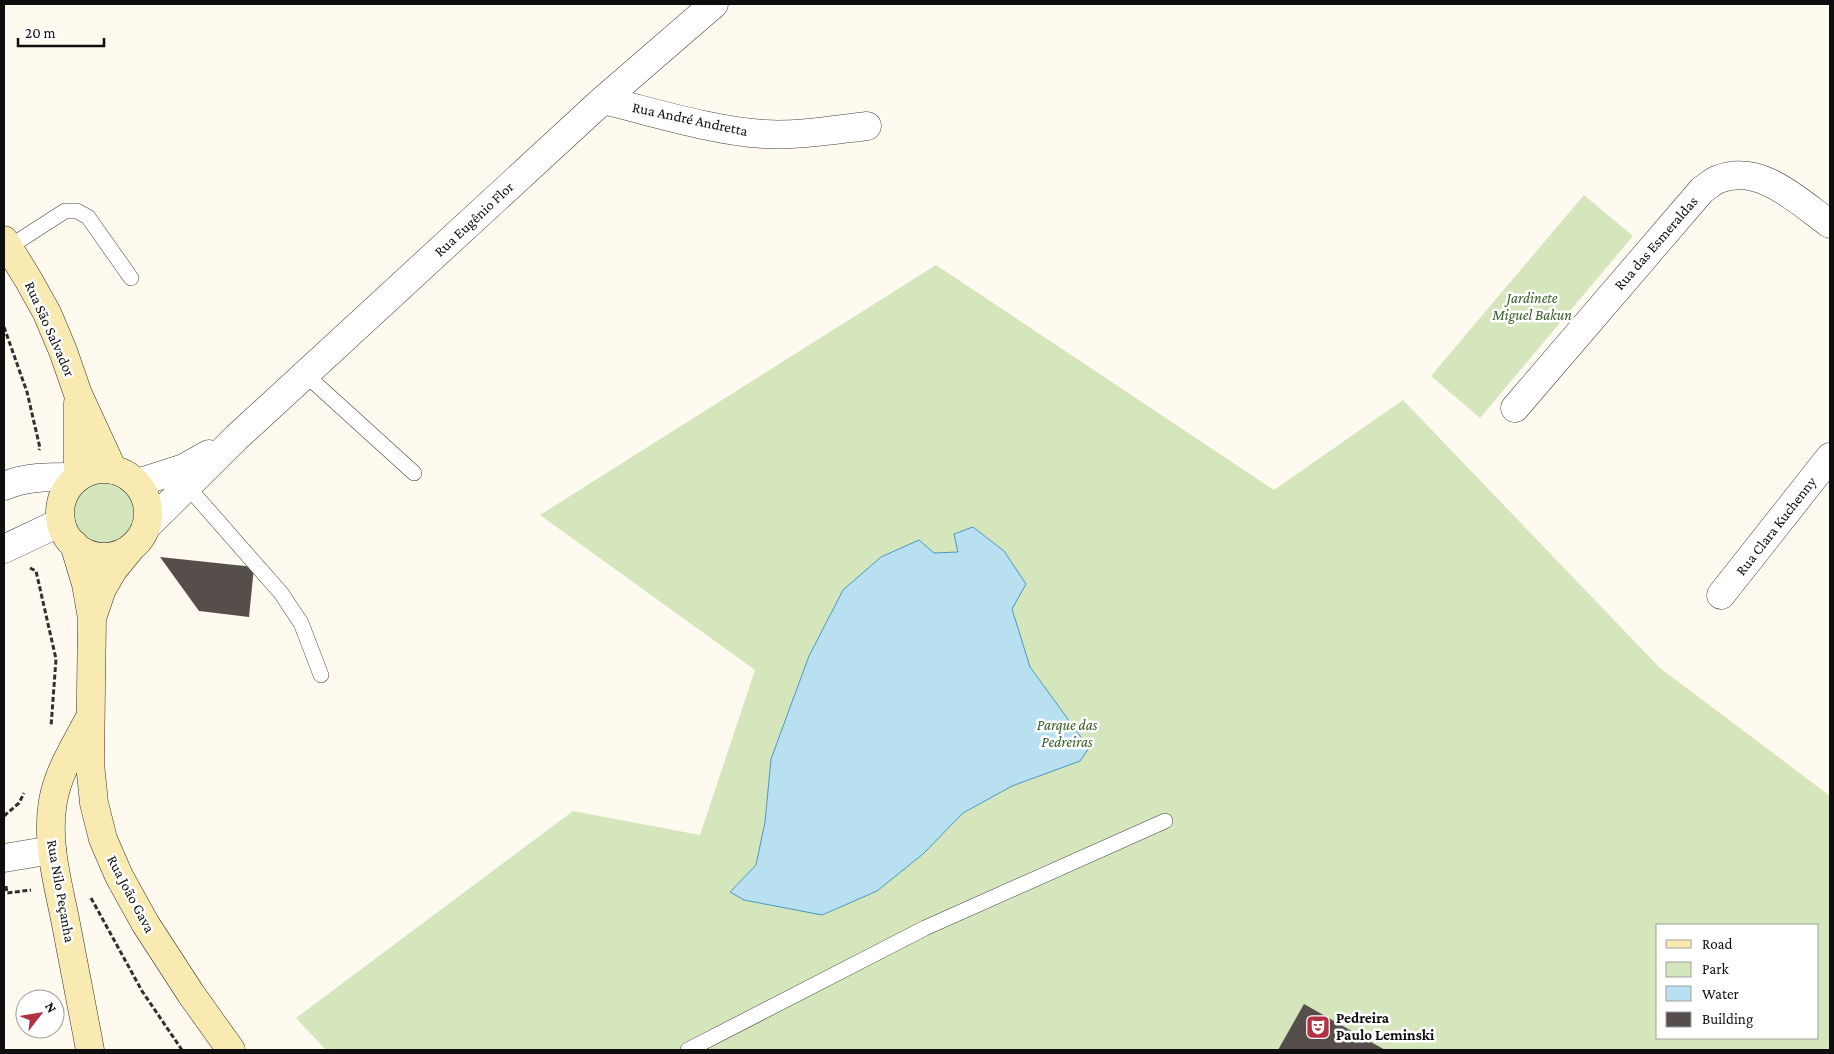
<svg xmlns="http://www.w3.org/2000/svg" width="1834" height="1054" font-family="'Crimson Pro',serif">
  <style>
    .green { fill: #d5e5bc; fill-rule: evenodd }
    .water { fill: #b9e0f1; stroke: #469ac2 }
    .building { fill: #564e4b }
    .lines { fill: none; stroke-linecap: round; stroke-linejoin: round }
    .service-casing { stroke: #414141; stroke-width: 16 }
    .minor-casing { stroke: #414141; stroke-width: 29 }
    .tertiary-casing { stroke: #414141; stroke-width: 29 }
    .secondary-casing { stroke: #303030; stroke-width: 29 }
    .path { stroke: #303030; stroke-width: 3; stroke-dasharray: 5 2.5; stroke-linecap: butt }
    .service { stroke: #fff; stroke-width: 15 }
    .minor { stroke: #fff; stroke-width: 28 }
    .tertiary { stroke: #fff; stroke-width: 28 }
    .secondary { stroke: #f8eab1; stroke-width: 28 }
    .labels { text-anchor: middle; dominant-baseline: central; stroke-width: 5; stroke-linejoin: round; paint-order: stroke }
    .street-label { font-size: 15px; fill: #0e0e0e; stroke: #fff }
    .park-label { font-size: 15px; font-style: italic; fill: #356024; stroke: #fff }
    .poi-label { font-size: 15px; font-weight: bold; fill: #0e0e0e; stroke: #fff; text-anchor: start }
  </style>
  <rect width="100%" height="100%" fill="#fefaf0"/>
  <!-- green -->
  <path class="green" d="M1584,195l49,41 -153,182 -49,-42z
    M936,265l338,225 129,-90 257,268 170,128v254h-1504l-30,-32 277,-207 127,24 55,-165 -215,-155zM1658,925h160v113h-160z
    M67 513a37 37 0 1 1 74 0a37 37 0 1 1-74 0Z"/>
  <!-- water -->
  <path class="water" d="M973,527l31,24 22,33 -14,25 18,58 59,81 -9,13 -68,25 -49,27 -40,41 -46,37 -55,24 -78,-15 -14,-8 26,-27 9,-43 6,-63 38,-103 34,-66 38,-33 38,-17 15,13 24,-1 -4,-18z"/>
  <!-- building -->
  <path class="building" d="M160,557l94,10 -5,50 -50,-6z
    M1304,1004l81,46h-107z"/>
  <g class="lines">
    <!-- service casing -->
    <g class="service-casing">
      <path id="service" d="M9,247l56,-36h12l11,6 43,61
        M306,375l108,98
        M187,486l94,107 20,30 20,52
        M688,1050l237,-122 240,-107"/>
    </g>
    <!-- minor casing -->
    <g class="minor-casing">
      <path id="minor" d="M603,100c50,12 110,31 161,34 34,2 69,-4 103,-8
        M1515,408l187,-218c6,-4 11,-9 17,-11 42,-16 80,23 111,45
        M4,486c24,-10 48,-9 74,-9
        M4,549l57,-27
        M1721,595l109,-138
        M4,858l48,-8"/>
    </g>
    <!-- tertiary casing -->
    <g class="tertiary-casing">
      <path id="tertiary" d="M137,483l47,-15 25,-14
        M146,527l90,-89 367,-338 111,-96"/>
    </g>
    <!-- secondary casing -->
    <g class="secondary-casing">
      <path id="secondary" d="M4,240l24,39 19,34 16,38 15,43 35,76
        M78,403v74
        M60 513a44 44 0 1 1 88 0a44 44 0 1 1-88 0Z
        M74,544l12,40 6,34 -2,145 4,40 9,36 16,37 26,47 46,71 40,56
        M92,618l10,-29 11,-19 18,-22
        M88,721c-13,25 -30,51 -35,80 -7,39 4,79 12,118 8,43 17,87 25,131"/>
    </g>
    <!-- path -->
    <path class="path" d="M4,327l23,65 13,56 -1,2
      M30,568l6,3 20,88 -5,68
      M4,816l15,-13 5,-10
      M6,886l1,7 24,-3
      M91,898l51,93 40,59"/>
    <!-- service -->
    <use href="#service" class="service"/>
    <!-- minor -->
    <use href="#minor" class="minor"/>
    <!-- tertiary -->
    <use href="#tertiary" class="tertiary"/>
    <!-- secondary -->
    <use href="#secondary" class="secondary"/>
  </g>
  <!-- icons -->
  <defs>
    <g id="theatre-square" transform="scale(1.25)"><rect x="-9" y="-9" width="18" height="18" rx="4" fill="#b23242" stroke="#fff"/><path d="M-5-5.5Q0-4 5-5.5V0Q5 5 0 6Q-5 5-5 0ZM-3.3-2.5H-1v1.5H-3.3ZM1-2.5H3.3v1.5H1ZM-2.8 1Q0 5.5 2.8 1Z" fill="#fff"/></g>
  </defs>
  <g fill-rule="evenodd">
    <use href="#theatre-square" x="1318" y="1027"/>
  </g>
  <g class="labels">
    <!-- street labels -->
    <g class="street-label">
      <text transform="translate(690 119) rotate(12)">Rua André Andretta</text>
      <text transform="translate(474 219) rotate(-43)">Rua Eugênio Flor</text>
      <text transform="translate(1656 243) rotate(-49)">Rua das Esmeraldas</text>
      <text transform="translate(50 329) rotate(66)">Rua São Salvador</text>
      <text transform="translate(1776 526) rotate(-52)">Rua Clara Kuchenny</text>
      <text transform="translate(61 891) rotate(80)">Rua Nilo Peçanha</text>
      <text transform="translate(131 894) rotate(62)">Rua João Gava</text>
    </g>
    <!-- park labels -->
    <g class="park-label">
      <text x="1532" y="298">Jardinete<tspan x="1532" dy="17">Miguel Bakun</tspan></text>
      <text x="1067" y="725">Parque das<tspan x="1067" dy="17">Pedreiras</tspan></text>
    </g>
    <!-- poi labels -->
    <g class="poi-label">
      <text x="1336" y="1018">Pedreira<tspan x="1336" dy="17">Paulo Leminski</tspan></text>
    </g>
  </g>
  <!-- border -->
  <rect width="1834" height="1054" fill="none" stroke="#0e0e0e" stroke-width="10"/>
  <!-- legend -->
  <rect x="1656" y="924" width="162" height="115" fill="#ffffff" stroke="#9f9f9f"/>
  <rect x="1666" y="940" width="25" height="8" fill="#f8eab1" stroke="#9f9f9f"/>
  <text x="1702" y="949" font-size="15" fill="#0e0e0e">Road</text>
  <rect x="1666" y="962" width="25" height="15" fill="#d5e5bc" stroke="#9f9f9f"/>
  <text x="1702" y="974" font-size="15" fill="#0e0e0e">Park</text>
  <rect x="1666" y="986" width="25" height="15" fill="#b9e0f1" stroke="#9f9f9f"/>
  <text x="1702" y="999" font-size="15" fill="#0e0e0e">Water</text>
  <rect x="1666" y="1012" width="25" height="15" fill="#564e4b" stroke="#9f9f9f"/>
  <text x="1702" y="1024" font-size="15" fill="#0e0e0e">Building</text>
  <!-- north arrow -->
  <g transform="translate(40 1014) rotate(59)"><circle r="24" fill="#ffffff" stroke="#9f9f9f"/>
  <path d="M0-4L9 19L0 12L-9 19Z" fill="#b23242"/>
  <text y="-8" font-size="14" font-weight="bold" text-anchor="middle" fill="#0e0e0e">N</text>
  </g>
  <!-- scale -->
  <path d="M18 38v8h86v-8" fill="none" stroke="#0e0e0e" stroke-width="2.5"/>
  <text x="25" y="38" font-size="15" fill="#0e0e0e" stroke="#ffffff" stroke-width="4" paint-order="stroke">20 m</text>
</svg>
